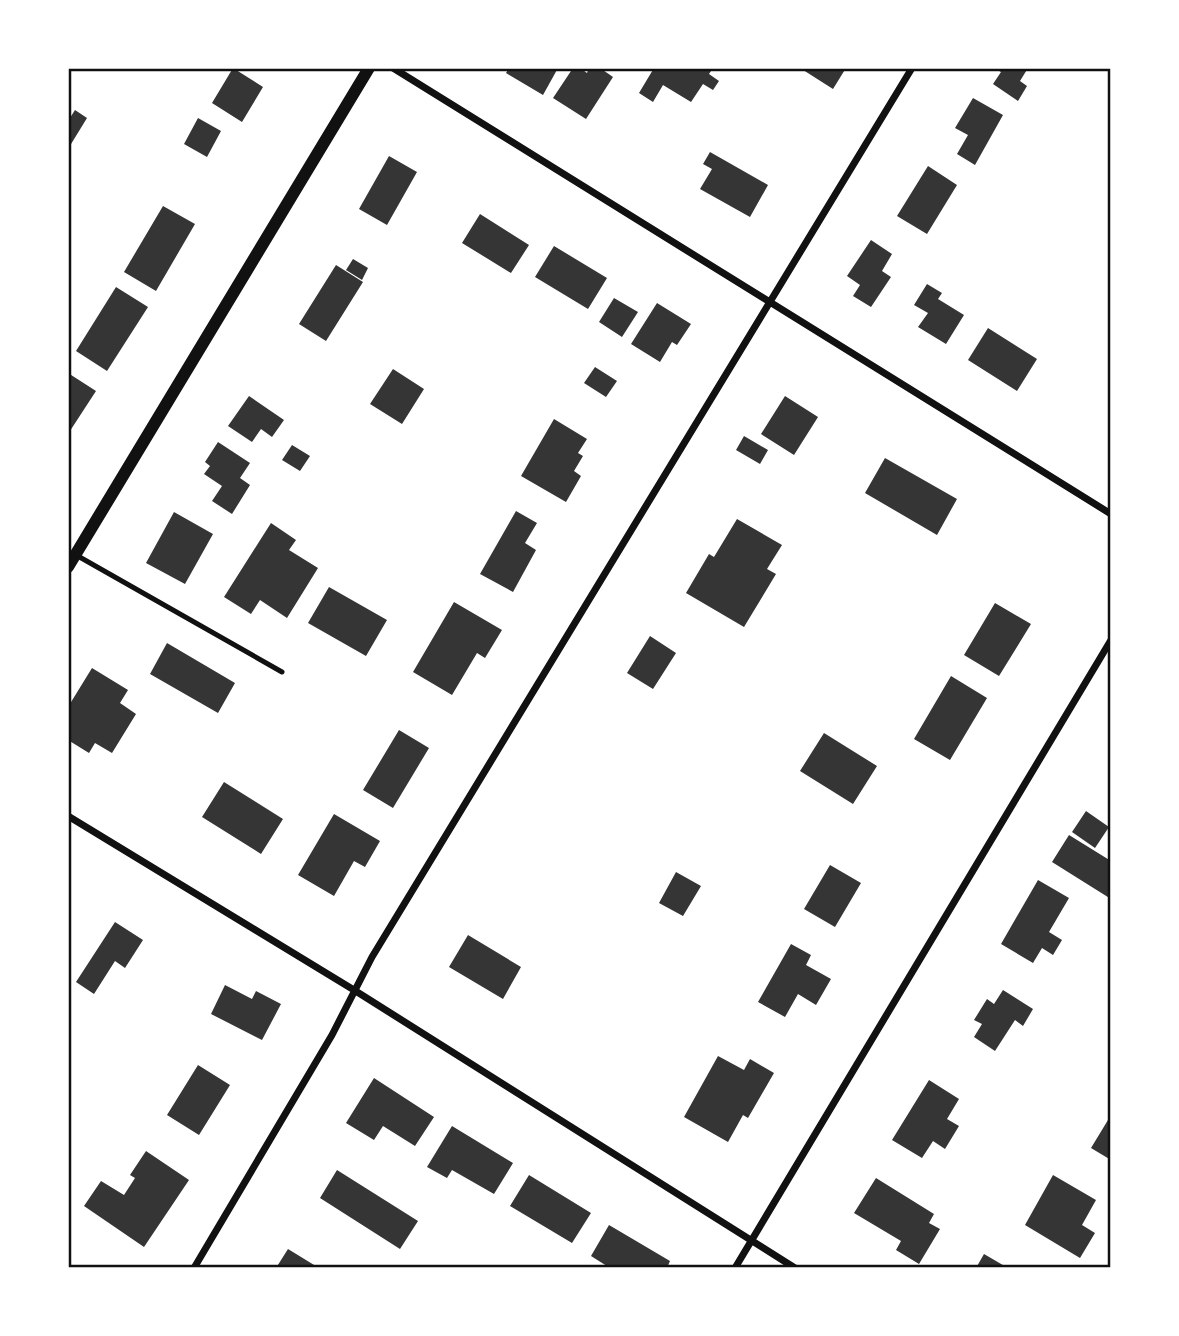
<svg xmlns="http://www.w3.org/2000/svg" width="1179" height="1336" font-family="'Alegreya Sans',sans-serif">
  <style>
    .building { fill: #353535 }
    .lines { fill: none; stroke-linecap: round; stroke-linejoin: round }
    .service { stroke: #111; stroke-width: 5 }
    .minor { stroke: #111; stroke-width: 7 }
    .tertiary { stroke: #111; stroke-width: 12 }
    .neatline { fill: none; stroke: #111; stroke-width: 2.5 }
  </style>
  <rect width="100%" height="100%" fill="#fff"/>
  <!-- building -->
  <path class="building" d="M233,68l30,19 -21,35 -30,-19z
    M509,68h49l-15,27 -37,-22z
    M573,68h7l7,5 2,-5h11l13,9 -27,42 -33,-21z
    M654,68h59l-4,6 10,7 -6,9 -10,-6 -12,18 -28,-17 -10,17 -14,-9z
    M800,68h46l-13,21z
    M994,68h34l-8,13 7,5 -9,15 -25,-17 8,-12z
    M973,98l30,17 -28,50 -18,-11 11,-19 -13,-7z
    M75,110l12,8 -19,31v-28z
    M198,118l23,13 -14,26 -23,-13z
    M710,152l58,33 -18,32 -50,-28 12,-20 -9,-5z
    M389,156l28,16 -30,53 -28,-16z
    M928,166l29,19 -30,49 -30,-18z
    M163,206l32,18 -39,67 -32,-19z
    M480,214l49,31 -18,28 -49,-30z
    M871,240l21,14 -10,17 9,6 -20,30 -18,-11 7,-11 -13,-9z
    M554,246l53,32 -19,31 -53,-32z
    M353,259l15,9 -6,12 -16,-10z
    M336,265l27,17 -37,59 -27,-17z
    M927,284l15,9 -4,6 26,16 -18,29 -28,-17 10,-14 -14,-8z
    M116,287l32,20 -41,64 -31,-20z
    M614,298l24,14 -16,25 -23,-15z
    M657,303l34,21 -14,21 -5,-3 -12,20 -29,-18z
    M988,328l49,31 -20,32 -49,-31z
    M595,367l22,14 -11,16 -22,-14z
    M393,369l31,20 -22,35 -32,-20z
    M68,373l28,18 -28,43z
    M249,396l35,24 -12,17 -11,-8 -9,13 -24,-16z
    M785,396l33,21 -24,38 -33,-21z
    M554,419l33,20 -9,14 5,3 -9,15 7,5 -15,26 -45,-26z
    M744,436l24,14 -8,14 -24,-14z
    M218,442l32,21 -10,15 10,7 -18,29 -20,-13 10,-15 -18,-12 6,-8 -5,-4z
    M292,445l18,11 -10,15 -18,-11z
    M885,458l72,41 -20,36 -72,-42z
    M516,511l21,12 -12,20 11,7 -23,42 -33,-18z
    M174,512l39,22 -28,50 -39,-21z
    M737,519l45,26 -15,24 9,5 -32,53 -58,-34 23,-39 5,3z
    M271,523l25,17 -7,10 29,18 -31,50 -27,-18 -9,14 -27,-17z
    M329,587l58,33 -21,36 -58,-33z
    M454,602l48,28 -17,28 -8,-5 -25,42 -39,-23z
    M995,603l36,21 -32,52 -35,-21z
    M650,636l26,17 -23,36 -26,-16z
    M167,643l68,40 -17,30 -68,-39z
    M92,668l36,22 -8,13 16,11 -24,39 -17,-10 -6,10 -21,-13v-33z
    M951,676l36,22 -37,62 -36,-21z
    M399,730l30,18 -36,60 -30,-18z
    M824,733l53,33 -24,38 -53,-33z
    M224,782l59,37 -22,35 -59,-37z
    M1086,811l23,16 -14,21 -23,-16z
    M334,814l46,27 -15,26 -11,-6 -20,35 -36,-21z
    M1069,835l42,26v38l-59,-37z
    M830,865l31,18 -26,44 -31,-18z
    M676,872l25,14 -18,30 -24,-13z
    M1038,880l31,18 -20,34 13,8 -9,15 -11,-7 -9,15 -32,-19z
    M115,922l28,18 -18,28 -10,-7 -21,33 -18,-12z
    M468,935l53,32 -18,32 -54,-32z
    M791,944l20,11 -5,10 25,14 -15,26 -18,-11 -13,23 -27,-15z
    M225,985l27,14 4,-8 25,13 -19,36 -51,-26z
    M1003,990l30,19 -10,17 -8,-6 -20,31 -21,-14 8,-13 -8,-4 13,-21 7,5z
    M718,1056l26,14 6,-11 24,14 -26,45 -5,-3 -15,27 -44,-25z
    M198,1065l32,20 -31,50 -32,-20z
    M374,1078l60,39 -19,29 -32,-20 -9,14 -28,-17z
    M929,1080l30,19 -12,20 12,7 -14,23 -12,-8 -11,17 -30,-18z
    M1108,1120l3,2v38l-20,-12z
    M452,1126l61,37 -19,31 -42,-24 -5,8 -20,-11z
    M146,1151l43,29 -45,67 -60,-41 17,-25 23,14 11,-17 -5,-3z
    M337,1170l81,51 -18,28 -80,-51z
    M529,1175l62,38 -19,30 -62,-37z
    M1053,1175l43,25 -14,25 13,8 -15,25 -55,-33z
    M876,1178l58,36 -5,9 11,6 -21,35 -23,-14 5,-9 -47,-28z
    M609,1225l61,36 -3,7h-57l-19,-12z
    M288,1249l31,19h-43z
    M984,1254l24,14h-32z"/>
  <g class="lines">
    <!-- service -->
    <path class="service" d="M76,555l206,117"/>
    <!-- minor -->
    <path class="minor" d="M393,68l718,446
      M68,816l286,174 441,278
      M194,1268l138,-233 40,-78 540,-889
      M735,1268l376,-628"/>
    <!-- tertiary -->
    <path class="tertiary" d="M68,567l301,-499"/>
  </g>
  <!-- border -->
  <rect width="1179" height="1336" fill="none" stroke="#ffffff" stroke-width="140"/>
  <rect x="70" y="70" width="1039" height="1196" class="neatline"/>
</svg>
